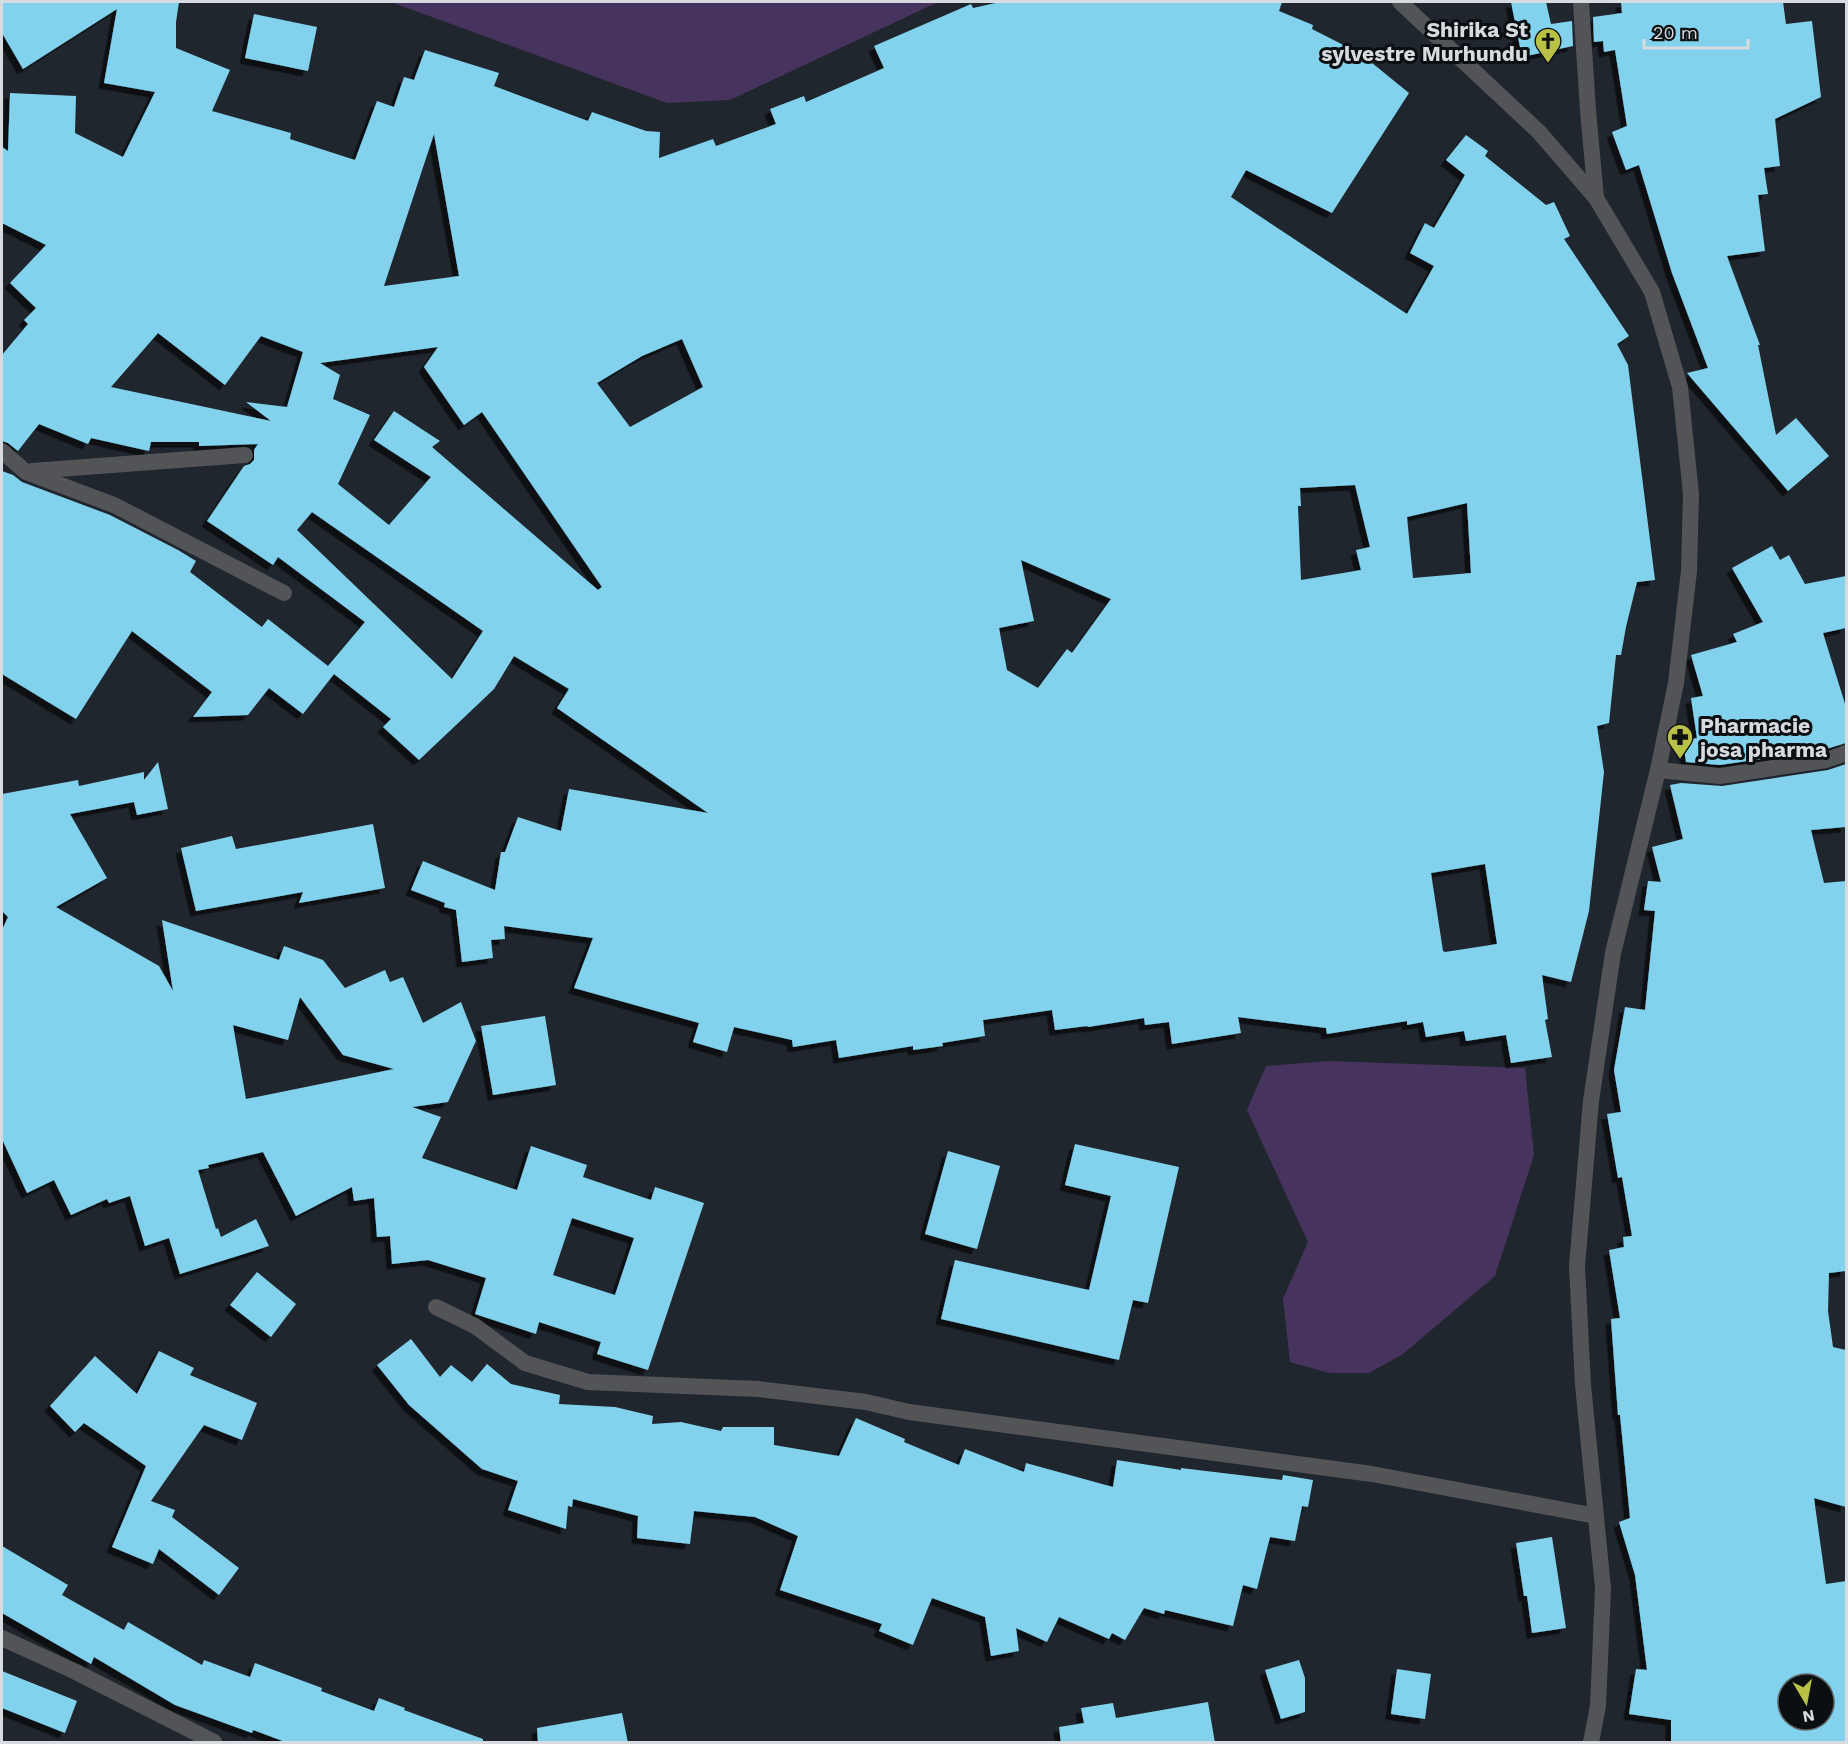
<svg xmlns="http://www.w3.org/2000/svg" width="1848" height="1744" font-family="'Work Sans',sans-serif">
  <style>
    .green { fill: #47345e }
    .building { fill: #82d2ed; fill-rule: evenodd; filter: url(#shadow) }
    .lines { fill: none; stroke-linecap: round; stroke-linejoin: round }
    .minor { stroke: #535458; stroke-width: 16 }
    .tertiary { stroke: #535458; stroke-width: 16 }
    .labels { text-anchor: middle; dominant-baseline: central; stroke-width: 6; stroke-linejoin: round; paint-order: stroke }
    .poi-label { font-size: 21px; font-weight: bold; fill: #d7dbe0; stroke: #0c0f12; text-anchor: end }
  </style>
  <defs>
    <filter id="shadow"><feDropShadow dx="-5.5" dy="5.5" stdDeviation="0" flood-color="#0009"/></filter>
  </defs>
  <rect width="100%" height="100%" fill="#20262d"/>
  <!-- green -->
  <path class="green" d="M391,2h547l-208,98 -63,3z
    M1328,1061l197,7 9,87 -39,121 -92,78 -34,19h-40l-39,-11 -7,-63 25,-57 -61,-132 19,-44z"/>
  <!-- building -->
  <path class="building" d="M2,2h177l-3,20v26l54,22 -18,41 79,22 -1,6 65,21 22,-59 17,6 10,-30 10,3 11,-30 74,23 -5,13 94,35 4,-9 54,19 14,1 -1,26 54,-19 3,7 60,-22 -6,-15 34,-13 2,6 78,-34 -10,-22 97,-42 2,4 27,-6h282l-3,9 34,14 -1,4 49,25 48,39 -77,120 -86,-43 -15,27 176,117 27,-48 -24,-13 15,-30 9,5 31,-53 -19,-15 20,-25 22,16 -3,5 61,49 8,-3 16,34 -6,3 65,97 -12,8 11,21 27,215 -18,2 -11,45 -5,28h-5l-7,68 -12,3 7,46 -15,139 -18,71 -29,-7 6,44 -3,1 7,37 -41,6 -5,-28 -40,6 -2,-10 -38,6 -3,-15 -16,3v-4l-80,13 -1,-6 -88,-11 3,16 -69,11 -3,-22 -24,3 -1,-7 -56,9 -1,-1 -32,4 -3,-20 -69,10 2,16 -43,7 1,3 -30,4v-4l-74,12 -3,-18 -43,7 -1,-7 -58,-13 -7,25 -34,-10 6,-19 -125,-35 19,-50 -89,-12 1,13 -14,1 2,18 -31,4 -6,-52 -12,-3 1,-4 -34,-13 12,-29 72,29 6,-38h4l13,-35 43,14 8,-42 139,24 -151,-105 12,-19 -55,-33 -20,33 -75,71 -36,-33 8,-8 -57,-45 -31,40 -34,-26 -21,27 -55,2 19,-25 -80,-61 -56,88 -74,-45v-203l11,4 9,7 88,33 68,35 18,11 -6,11 72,55 6,-8 60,47 37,-44 -87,-65 -5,8 -66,-44 37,-55 6,-2 4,-4v-10l4,-6 -59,2v-4h-48l-2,9 -58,-13 -3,6 -49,-20 -21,27 -10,-8 -6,-2v-86l26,-31 -4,-4 12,-12 -26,-25 36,-38 -44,-22v-76l6,4 2,-58 66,3 -1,37 48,24 32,-65 -51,-9 13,-74 -94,60 -21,-36zM434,134l25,142 -75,10zM158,333l67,52 36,-49 42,16 -16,55 -41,-5 25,19 -160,-34zM682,339l21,48 -73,40 -33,-44 45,-27zM438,347l-14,20 40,58 18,-13 120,175 -4,3 -166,-143 8,-6 -46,-30 -20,29 57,37 -42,48 -51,-41 32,-69 -37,-16 7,-24 -20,-12zM1355,485l15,62 -14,3 5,20 -60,10 -3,-74h3l-1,-18zM1467,503l4,70 -58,5 -6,-61zM312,512l171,119 -31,48 -155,-149zM1021,560l90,39 -39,54 -5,-4 -29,39 -31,-18 -8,-42 35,-7zM1485,864l12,80 -52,8 -2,-1 -12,-78z
    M1511,2h35l5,22 21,-3 1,25 -51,11z
    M1621,2h162l3,22 26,-3 9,76 -46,22 5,47 -16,2 4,26 -10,1 7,56 -38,5 33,89h-2l18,90 20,-17 33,38 -41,35 -101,-118 21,-5 -36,-95 -33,-108 -13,5 -14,-38 15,-6 -12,-76 -11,2 -1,-11 -9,1 -1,-25 29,-4z
    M254,14l63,13 -9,44 -63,-13z
    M1772,546l8,14 9,-5 16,29 41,-8v52l-23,5 23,74v36l-23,7 -103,15 -34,-3 -3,-21 14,-3 -6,-40 12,-2 -12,-41 46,-13 -4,-8 30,-12 -31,-54z
    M158,762l10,47 -31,6 -3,-13 -64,12 37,64 -51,29 103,59 14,25 -11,-71 117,40 5,-14 39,14 22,28 40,-18 5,12 13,-5 20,46 38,-21 15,39 -28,61 -36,5 29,10 -19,41 95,32 14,-44 56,19 -4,12 68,23 4,-13 49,16 -56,167 -51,-16 4,-12 -62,-20 -3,12 -61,-20 11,-36 -58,-18 -36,4 -2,-28 -13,1 -3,-39 -20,3 -2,-14 -56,29 -33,-64 -55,13 1,3 -11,2 18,59 2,-1 3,9 35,-18 13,27 -89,28 -11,-36 -24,8 -15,-50 -21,7 -2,-4 -36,16 -17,-35 -27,13 -25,-54v-209l6,-13 -6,-6v-117l76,-14 1,6 65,-14v8zM300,997l43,58 51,14 -148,30 -13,-74 55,15zM572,1218l62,20 -19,57 -62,-20z
    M1846,764v63l-35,3 13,53 22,-2v390l-17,2 -1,38 5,36 13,3v157l-32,-9 12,86 20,-3v162h-175v-23l-42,-6 7,-45 11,1 -12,-95 -16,-53 11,-4 -10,-103h-2l-7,-96 9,-1 -11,-68 15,-3 -1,-10 9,-1 -10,-59 -4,1 -11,-64 14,-2 -7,-42 11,-63 20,3 10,-99 -11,-1 4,-29 13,1 -9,-35 31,-8 -13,-54 11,-2 41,3 106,-16zM1788,1684h36v36h-36z
    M373,824l12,64 -86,15 4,-11 -107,19 -15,-63 51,-12 4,13z
    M545,1016l11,69 -63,10 -12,-69z
    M1075,1144l104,23 -31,136 -15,-3 -14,60 -178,-41 14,-59 134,30 22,-94 -46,-11z
    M948,1151l52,15 -23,83 -52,-15z
    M257,1272l39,32 -25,33 -41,-32z
    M411,1339l29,38 11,-12 21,17 15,-18 24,20 49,11 -1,9 56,3 38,9 -1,8 29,-2 40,9 2,-4h51v18l65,11 17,-38 49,21 -1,3 55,23 6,-16 59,23 2,-9 87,24 4,-27 64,10v-2l101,12 1,-5 30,5 -5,27 -6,-1 -7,35 -25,-4 -13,52 -14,-4 -10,41 -68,-16 -1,4 -20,-6 -19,32 -13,-7 -3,6 -50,-22 -12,25 -31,-14 3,23 -28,5 -6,-39 -53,-19 -19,47 -34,-14 3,-7 -102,-34 18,-54 -43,-19 -61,-6 -4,33 -53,-6 1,-22 -65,-17 -1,8 -4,-1 -2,23 -58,-19 10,-29 -36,-12 -73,-64 -32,-40z
    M159,1351l35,17 -4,7 67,28 -15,37 -38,-15 -53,76 24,9 -3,7 67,51 -20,27 -60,-46 -6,15 -41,-17 34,-81 -62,-43 -9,9 -25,-26 45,-50 42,38z
    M1552,1537l14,91 -34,5 -5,-37h-3l-8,-53z
    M2,1546l66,39 -6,10 62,35 4,-8 74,43 2,-5 46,17 5,-14 67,25 -1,3 53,20 5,-13 26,10 -1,2 79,29v4h-195l-35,-13 -1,3 -77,-28 -81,-48 -3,7 -89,-51z
    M1299,1660l6,18v34l-24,7 -16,-49z
    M1397,1669l34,5 -6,45 -34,-5z
    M2,1671l75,30 -12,32 -63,-25z
    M1208,1702l7,41h-154l-2,-16 25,-4 -3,-15 32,-5 3,15z
    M622,1713l6,30h-90l-1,-15z"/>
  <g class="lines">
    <!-- minor -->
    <path class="minor" d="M1581,2l7,109 8,87
      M2,451l24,21 88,33 170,88
      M32,471l213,-16
      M1658,770l62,6 106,-16 20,-7
      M436,1307l39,19 50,37 63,19 170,7 108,13 43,10 463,62 224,42
      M2,1638l72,33 140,71"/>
    <!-- tertiary -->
    <path class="tertiary" d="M1400,2l139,130 57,66 56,94 28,95 11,107 -2,77 -13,112 -18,87 -45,183 -22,148 -14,165 6,119 20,203 -5,118 -7,36"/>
  </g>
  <!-- icons -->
  <defs>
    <g id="church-pin" transform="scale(1.35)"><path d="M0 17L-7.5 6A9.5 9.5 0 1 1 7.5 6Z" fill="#b9c046" stroke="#0c0f12"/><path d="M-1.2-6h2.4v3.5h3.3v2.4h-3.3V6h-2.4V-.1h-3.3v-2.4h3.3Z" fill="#111"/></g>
    <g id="pharmacy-pin" transform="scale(1.35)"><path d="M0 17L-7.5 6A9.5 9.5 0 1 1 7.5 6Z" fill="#b9c046" stroke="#0c0f12"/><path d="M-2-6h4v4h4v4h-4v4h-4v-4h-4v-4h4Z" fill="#111"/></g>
  </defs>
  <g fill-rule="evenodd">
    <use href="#church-pin" x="1548" y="41"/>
    <use href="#pharmacy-pin" x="1680" y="737"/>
  </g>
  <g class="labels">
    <!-- poi labels -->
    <g class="poi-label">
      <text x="1528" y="29">Shirika St<tspan x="1528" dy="24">sylvestre Murhundu</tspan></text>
      <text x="1700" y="725" text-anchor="start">Pharmacie<tspan x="1700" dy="24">josa pharma</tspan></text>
    </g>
  </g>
  <!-- border -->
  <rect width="1848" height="1744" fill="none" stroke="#d7dbe0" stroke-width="6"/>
  <!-- north arrow -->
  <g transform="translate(1806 1702) rotate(170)"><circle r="28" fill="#0c0f12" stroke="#5d6164" stroke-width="1.5"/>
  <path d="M0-4.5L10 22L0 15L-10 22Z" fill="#b9c046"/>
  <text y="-9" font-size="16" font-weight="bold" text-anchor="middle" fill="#d7dbe0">N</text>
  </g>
  <!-- scale -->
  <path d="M1644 39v9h104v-9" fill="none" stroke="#d7dbe0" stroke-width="3"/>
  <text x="1653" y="39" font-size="18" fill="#d7dbe0" stroke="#0c0f12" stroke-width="4.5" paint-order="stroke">20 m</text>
</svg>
